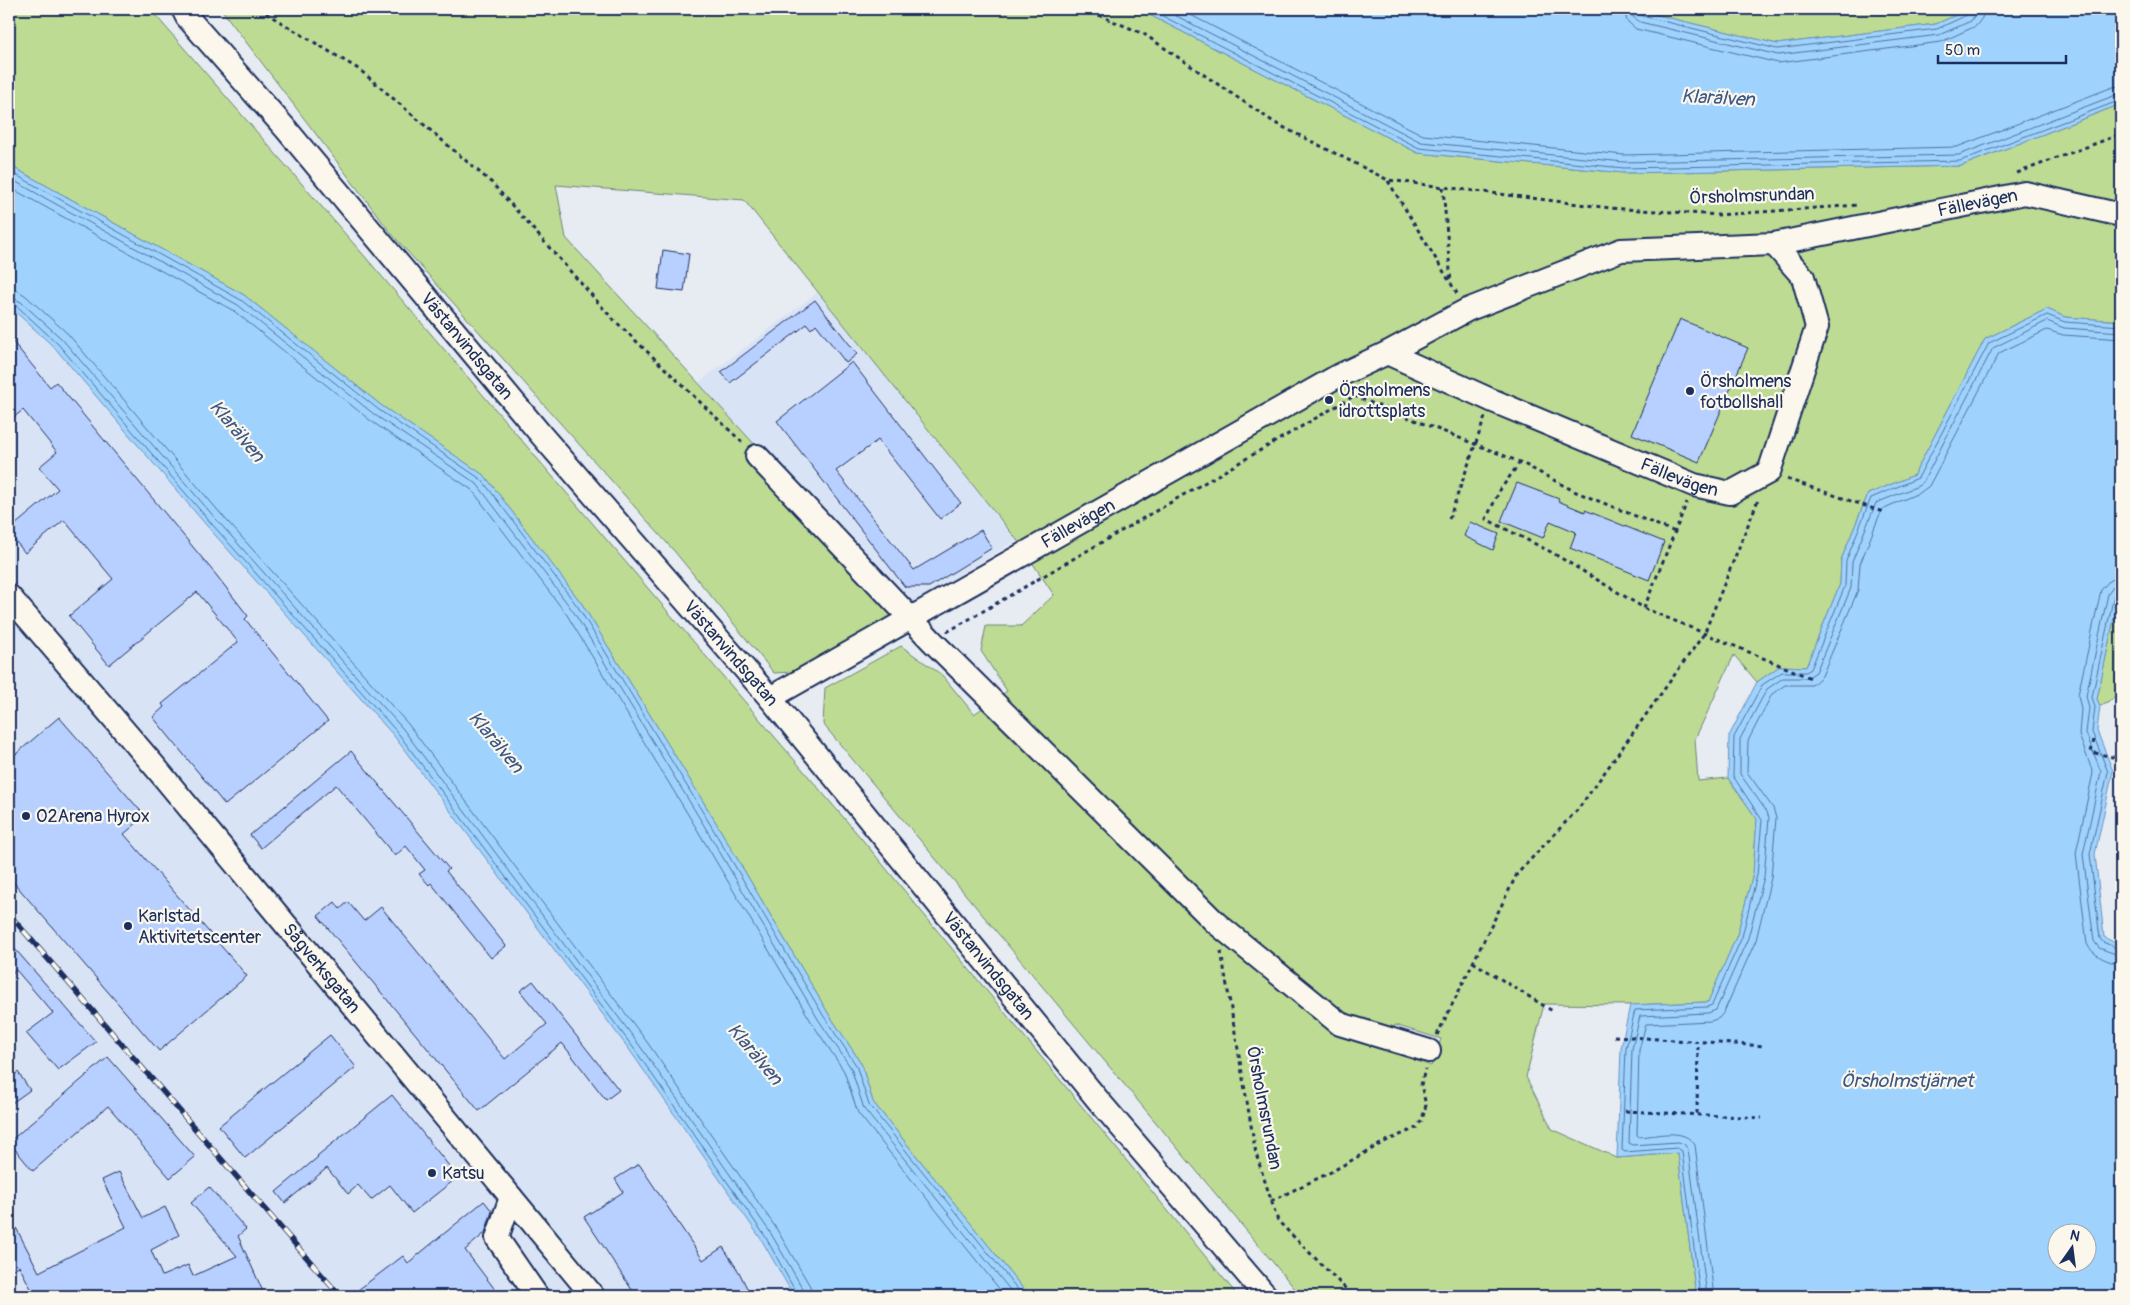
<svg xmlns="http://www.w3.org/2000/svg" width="2130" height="1305" font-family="Pangolin,sans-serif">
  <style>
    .built { fill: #d9e3f6 }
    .green { fill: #bddb93; stroke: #6c8578; fill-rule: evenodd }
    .water { fill: #9fd3fd; stroke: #6a91bd; fill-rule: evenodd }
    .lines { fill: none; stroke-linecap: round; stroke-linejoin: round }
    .shore { stroke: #50719e; stroke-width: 1 }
    .building { fill: #b8d0ff; stroke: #1b2f5e }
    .minor-casing { stroke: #1b2f5e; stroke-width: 26 }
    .path { stroke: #1b2f5e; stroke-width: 3; stroke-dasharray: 4 4; stroke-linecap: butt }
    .minor { stroke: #fbf7ec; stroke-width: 22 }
    .rail-casing { stroke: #1b2f5e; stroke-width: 5.5 }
    .rail { stroke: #fbf7ec; stroke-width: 4; stroke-dasharray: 11; stroke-linecap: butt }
    .poi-dot { fill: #1b2f5e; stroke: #fbf7ec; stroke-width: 2 }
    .labels { text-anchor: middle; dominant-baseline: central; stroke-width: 4.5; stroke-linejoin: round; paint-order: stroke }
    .street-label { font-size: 18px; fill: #1b2f5e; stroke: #fbf7ec }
    .poi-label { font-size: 18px; fill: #1b2f5e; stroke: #fbf7ec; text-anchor: start }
    .water-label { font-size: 19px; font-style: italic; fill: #3c5886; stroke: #fbf7ec }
  </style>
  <rect width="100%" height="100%" fill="#e7ebf2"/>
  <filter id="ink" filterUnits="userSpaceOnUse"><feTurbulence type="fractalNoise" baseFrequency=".02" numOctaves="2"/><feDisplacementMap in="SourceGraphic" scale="10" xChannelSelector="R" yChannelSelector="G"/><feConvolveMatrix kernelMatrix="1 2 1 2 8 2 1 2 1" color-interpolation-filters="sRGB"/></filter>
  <g filter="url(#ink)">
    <!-- built -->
    <path class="built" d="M818,292l199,248 -113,68 -206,-225z
      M9,306l45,41 153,179 187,210 237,316 130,187 33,57h-785z"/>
    <!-- green -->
    <path class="green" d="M9,9h141l217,250 494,579 377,458h-209l-156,-194 -12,-39 -33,-50 -113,-192 -133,-217 -97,-128 -103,-70 -138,-111 -235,-130z
      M221,9h917l280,144 206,20 337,-7 160,-62v217l-56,-4 -18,-8 -62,30 -71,136 -46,19 -27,66 -1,24 -34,83 -26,-1 -23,16 -23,-27 -39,84 3,42 30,-3 29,41 -4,55 -16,61 -29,67 -78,3 -86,-1 -18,73 26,52 65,29 61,-5 18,143h-395l-478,-572 2,-36 76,-42 41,29 32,39 33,-23 -26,-40 5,-25h35l33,-31 -37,-55 -273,-340 -188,-15 10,53 338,370 -109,64 -21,1 -99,-121 -284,-319zM1395,1025l46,14 -10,27 -43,-16z
      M1633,9h337l-34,15 -159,20z
      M2121,585v113l-5,-1 -16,9 -3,-7z"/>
    <!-- water -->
    <path class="water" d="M1138,9h495l144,35 159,-20 34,-15h151v95l-160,62 -337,7 -206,-20z
      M9,165l235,130 138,111 103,70 97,128 133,217 113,192 33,50 12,39 156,194h-235l-33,-57 -130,-187 -237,-316 -187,-210 -153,-179 -45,-41z
      M2047,309l18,8 56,4v264l-24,114 3,7 -3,25 16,40 -18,83 9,83 17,9v350h-425l-18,-143 -61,5 4,-110 9,-43 78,-3 29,-67 16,-61 4,-55 -29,-41 1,-42 28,-54 23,-16 26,1 34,-83 1,-24 27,-66 46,-19 71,-136zM2058,1232h30v30h-30z"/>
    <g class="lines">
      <!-- shore -->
      <path class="shore" d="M1149,9l270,139 205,20 336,-7 161,-61
        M1163,9l258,133 203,20 335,-7 162,-62
        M1179,9l244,126 201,20 333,-8 156,-60 8,-1
        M1624,9l3,12 9,8 142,34 163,-21 35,-16 6,-8 2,-9
        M1631,9l2,8 7,5 138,33 161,-20 32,-14 4,-6 1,-6
        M1637,9l1,4 4,3 135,33 160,-20 30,-14 3,-6
        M9,171l232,129 138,110 103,70 96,127 132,217 113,191 33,50 13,40 154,191
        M9,178l229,127 137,110 102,69 96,127 132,216 113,192 33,49 13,41 151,187
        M9,187l225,124 137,110 101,69 95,125 131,216 114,192 32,48 14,42 147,183
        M9,289l8,1 9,6 42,38 153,180 187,210 239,318 129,186 34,58 2,10
        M9,296l12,6 41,37 154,180 187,210 237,317 130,186 33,57 1,7
        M9,303l9,4 40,37 153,179 187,210 237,317 130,186 33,60
        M2121,577l-11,3 -9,10 -23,105 3,14 -2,26 14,38 -17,80 11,91c5,11 22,19 34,20
        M2121,585l-8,2 -5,7 -22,102 3,12 -3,25 15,39 -18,82 11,87 5,7 22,8
        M2121,591l-4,1 -3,3 -22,102 3,10 -3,25 16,40 -18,82 10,85 3,3 18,8
        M1700,1296l-18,-145 -5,-3 -52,4 -3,-2 4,-102 9,-38 72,-3 5,-2 30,-68 15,-62 5,-55 -29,-44 1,-39 28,-52 20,-13h24l5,-3 34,-83 1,-25 25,-63 47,-20 71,-135 58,-28 18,7 56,4
        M1707,1296l-19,-147 -4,-5 -6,-2 -46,3 -3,-2 3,-94 8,-33 68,-3 8,-3 32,-72 16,-61 5,-59 -2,-6 -27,-38v-35l27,-50 16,-11h24l9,-6 35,-84 1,-26 24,-59 42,-17 5,-4 70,-134 54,-27 17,7 57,4
        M1714,1296l-19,-151c-11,-18 -38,-9 -56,-8l-2,-2 2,-85 7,-26 65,-3 8,-3 5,-6 32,-72 15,-62 5,-60 -3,-10 -26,-36 1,-31 24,-47 13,-9h27l10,-9 36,-86 2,-26 22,-55 39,-17 8,-6 70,-133 48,-23 16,5 58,4"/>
    </g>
    <!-- building -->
    <path class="building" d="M663,250l26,4 -5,38 -26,-3z
      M815,300l42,54 -11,9 -30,-39 -5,5 -4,-5 -77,59 -9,-11z
      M1680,319l68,29 -49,114 -67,-28z
      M9,337l41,50 6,-5 161,194 31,40 -3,3 83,102 -103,84 -72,-88 11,-10 -2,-3 76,-62 -41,-50 -88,73 -40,-49 44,-37 -49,-59 -39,33 -16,-20v-3l49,-41 -19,-22 18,-15 -34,-42 -14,11z
      M852,362l109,141 -21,16 -62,-79 -42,31 78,99 67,-40 11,18 -63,39h-24l-128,-166z
      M1517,483l42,16 -1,2 27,11v-2l79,32 -15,38 -79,-32 6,-16 -26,-11 -7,17 -42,-17z
      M1470,522l29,12 -6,16 -29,-14z
      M59,717l86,99 -21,18 123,142 -88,75 -150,-174v-117z
      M351,751l98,118 -3,2 60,75 -15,12 -60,-75 -2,2 -10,-11 6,-4 -19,-24 -11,10 -59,-71 -75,63 -11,-13z
      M335,902l5,7 8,-7 16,19 17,-14 124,152 42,-35 -27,-33 13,-10 86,109 -13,10 -44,-57 -83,68 -161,-195z
      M9,942l87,100 -38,28 -32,-37 27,-20 -37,-43 -7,5z
      M330,1035l26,32 -111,91 -26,-32z
      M108,1057l87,100 -25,21 -62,-72 -75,65 -24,-29z
      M18,1072l12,18 -21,15v-26z
      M392,1095l66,82 -46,36 -22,-28 -19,15 -13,-15 -10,9 -21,-26 -42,35 -9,-11 42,-35 -1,-1z
      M639,1164l64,96 20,-13 16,25 12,24h-115l-52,-79 39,-25 -8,-13z
      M119,1172l24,46 22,-11 14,28 -28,15 11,26 26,-11 5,11 44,-20 -46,-53 18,-16 37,42 -8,7 27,60h-230l-16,-30 -10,5v-57l30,58 87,-45 -24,-47z
      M484,1201l8,10 -7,22 -20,17 35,46h-150l53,-40 5,7z"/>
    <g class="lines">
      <!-- minor casing -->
      <g class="minor-casing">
        <g id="minor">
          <path id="s1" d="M183,9l4,8 99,112 257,308 227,261 328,402 168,196"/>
          <path id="s2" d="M1387,353l104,47 203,85 36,8 39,-21 48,-145 -14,-50 -29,-33"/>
          <path d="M757,456l175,185 284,282 124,101 89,27"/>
          <path id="s3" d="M9,596l148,173 436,527"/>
          <path id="s4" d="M770,698l566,-321 51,-24 80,-43 154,-60 153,-6 251,-51 96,22"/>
          <path d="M511,1197l-14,41 40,58"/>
        </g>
      </g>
      <!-- path -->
      <path class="path" d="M259,9l101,61 132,113 119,134 132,126
        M1084,9l60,25 131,89 113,57 222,28 108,7 141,-10
        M2017,173l104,-39
        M1388,181l70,114
        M1443,187l8,96
        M1354,396l166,66 56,30 99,40
        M1520,462l-20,28 -14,29 65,33 93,56 169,71
        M1787,479l96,33
        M1449,519l36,-102
        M1644,608l43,-106
        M947,632l407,-236
        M2094,740l-3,12 30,7
        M1221,951l35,203 22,67 75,75
        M1473,962l81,50
        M1437,1035l80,-161 62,-66 125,-174 54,-134
        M1614,1036l151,10
        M1625,1111l137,7
        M1697,1114l1,-71
        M1271,1201l60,-29 53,-30 32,-14 6,-8 4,-15 -5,-20 4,-16"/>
      <!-- minor -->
      <use href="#minor" class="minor"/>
      <!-- rail casing -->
      <g class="rail-casing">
        <path id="rail" d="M9,914l331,382"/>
      </g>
      <!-- rail -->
      <use href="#rail" class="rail"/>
    </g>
  </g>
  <!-- markers -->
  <g class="poi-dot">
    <circle cx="1690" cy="391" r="5"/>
    <circle cx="1329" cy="400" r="5"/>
    <circle cx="26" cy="816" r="5"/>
    <circle cx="128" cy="926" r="5"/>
    <circle cx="432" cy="1173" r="5"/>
  </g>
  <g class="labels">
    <!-- street labels -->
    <g class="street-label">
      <text transform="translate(1752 196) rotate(-2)">Örsholmsrundan</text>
      <text stroke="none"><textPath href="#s4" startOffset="1324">Fällevägen</textPath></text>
      <text stroke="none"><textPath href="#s1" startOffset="441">Västanvindsgatan</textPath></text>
      <text stroke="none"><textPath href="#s2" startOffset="318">Fällevägen</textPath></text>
      <text stroke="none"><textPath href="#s4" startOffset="354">Fällevägen</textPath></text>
      <text stroke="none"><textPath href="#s1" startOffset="846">Västanvindsgatan</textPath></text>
      <text stroke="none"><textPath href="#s1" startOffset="1251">Västanvindsgatan</textPath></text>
      <text stroke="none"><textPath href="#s3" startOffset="486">Sågverksgatan</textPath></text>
      <text transform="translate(1264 1108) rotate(79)">Örsholmsrundan</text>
    </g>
    <!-- poi labels -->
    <g class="poi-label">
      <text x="1700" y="381">Örsholmens<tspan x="1700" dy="21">fotbollshall</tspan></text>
      <text x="1339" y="390">Örsholmens<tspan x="1339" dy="21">idrottsplats</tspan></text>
      <text x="36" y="816">O2Arena Hyrox</text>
      <text x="138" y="916">Karlstad<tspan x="138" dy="21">Aktivitetscenter</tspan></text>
      <text x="442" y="1173">Katsu</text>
    </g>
    <!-- water labels -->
    <g class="water-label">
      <text transform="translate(1718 98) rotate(3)">Klarälven</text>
      <text transform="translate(237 431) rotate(50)">Klarälven</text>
      <text transform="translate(496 742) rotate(50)">Klarälven</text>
      <text transform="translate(755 1054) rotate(50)">Klarälven</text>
      <text x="1907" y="1081">Örsholmstjärnet</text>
    </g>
  </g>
  <!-- margin -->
  <rect width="2130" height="1305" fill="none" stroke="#fbf7ec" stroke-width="30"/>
  <rect x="15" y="15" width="2100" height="1275" fill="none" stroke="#1b2f5e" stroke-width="2" filter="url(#ink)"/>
  <!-- north arrow -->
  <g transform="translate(2072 1248) rotate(14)"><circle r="24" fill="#fbf7ec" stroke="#a1a7b3"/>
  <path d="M0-4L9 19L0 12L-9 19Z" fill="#1b2f5e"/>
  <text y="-8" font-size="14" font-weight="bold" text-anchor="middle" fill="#1b2f5e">N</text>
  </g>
  <!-- scale -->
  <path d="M1938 55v8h128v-8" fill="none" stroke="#1b2f5e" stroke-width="2.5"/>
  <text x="1945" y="55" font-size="15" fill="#1b2f5e" stroke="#fbf7ec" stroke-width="4" paint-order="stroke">50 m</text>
</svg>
